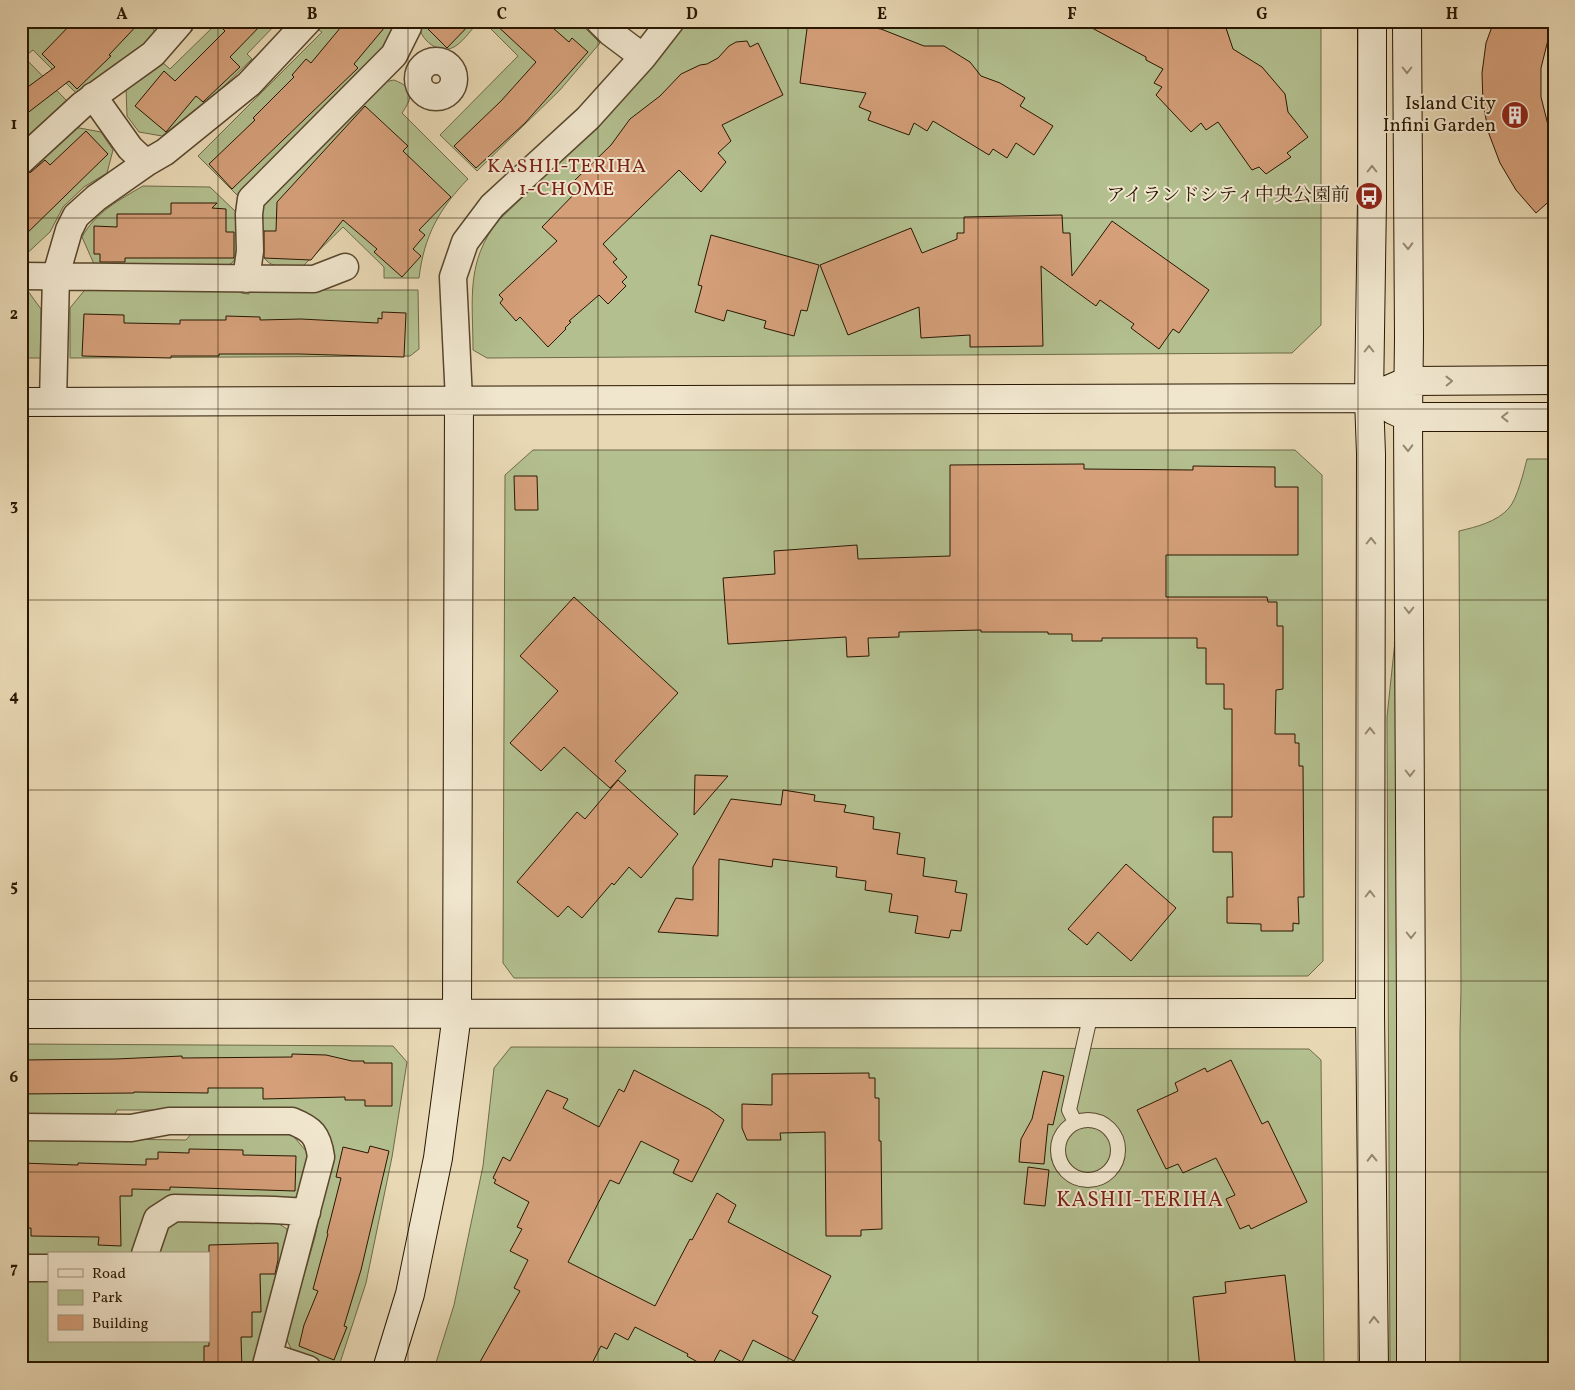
<svg xmlns="http://www.w3.org/2000/svg" width="1575" height="1390" font-family="Vollkorn,'Noto Serif JP',serif">
  <style>
    .green { fill: #b3bf8f; stroke: #6e6b48 }
    .building { fill: #d49f79; stroke: #291700 }
    .lines { fill: none; stroke-linecap: round; stroke-linejoin: round }
    .lane-casing { stroke: #59472d; stroke-width: 16 }
    .street-casing { stroke: #59472d; stroke-width: 29 }
    .secondary-casing { stroke: #291700; stroke-width: 30 }
    .lane { stroke: #f0e6ce; stroke-width: 14 }
    .street { stroke: #f0e6ce; stroke-width: 26 }
    .secondary { stroke: #f0e6ce; stroke-width: 28 }
    .oneway { stroke: #968971 }
    .grid { fill: none; stroke: #291700; stroke-width: 1; stroke-opacity: 0.55 }
    .labels { text-anchor: middle; dominant-baseline: central; stroke-width: 4; stroke-linejoin: round; paint-order: stroke }
    .poi-label { font-size: 19px; fill: #291700; stroke: #f0e6ce; text-anchor: end }
    .neighbourhood-label { font-size: 20px; letter-spacing: 1px; fill: #7a1f14; stroke: #f0e6ce }
    .quarter-label { font-size: 21px; letter-spacing: 1px; fill: #7a1f14; stroke: #f0e6ce }
    .neatline { fill: none; stroke: #291700; stroke-width: 2 }
    .grid-label { font-size: 16px; text-anchor: middle; font-weight: bold; fill: #291700 }
  </style>
  <rect width="100%" height="100%" fill="#e8d8b4"/>
  <filter id="stains"><feTurbulence type="fractalNoise" baseFrequency=".004" numOctaves="4"/><feColorMatrix values="0 0 0 0 .2 0 0 0 0 .09 0 0 0 0 .02 0 0 0 .5 -.17"/></filter>
  <radialGradient id="worn" r=".72"><stop offset=".6" stop-color="#630" stop-opacity="0"/><stop offset="1" stop-color="#630" stop-opacity=".3"/></radialGradient>
  <!-- green -->
  <path class="green" d="M21,21h132l1,11 -9,14 -43,28 -25,20 -44,-44 -9,7 44,45 -47,45z
    M214,21h65l-32,33 5,5 -31,30 -59,47 -23,-4 -12,-16 -1,-28 36,-26 8,7 46,-45z
    M328,21h67l-2,8 -13,26 -141,142 -41,-41 124,-124 -3,-2z
    M419,21h60c-7,8 -14,18 -22,24 -16,13 -40,-6 -38,-24z
    M483,21h95l22,22 -40,47 -83,81 -37,-36 78,-79z
    M686,21h635v304l-29,28h-14l-791,5 -14,-8c0,-49 -8,-89 26,-130l95,-91z
    M394,80c21,8 19,17 8,33l66,66c-29,30 -44,57 -49,99h-35v-11l-41,-40 -40,39c-27,1 -42,4 -43,-29 0,-13 0,-23 4,-35l120,-120z
    M74,127l27,5 12,18 -6,23 -23,14 -21,20 -13,25 -29,27v-84z
    M143,186l67,1 28,27 -1,42 -5,7 -10,5 -128,-4 -12,-27c14,-25 37,-37 61,-51z
    M88,286l153,4v3l8,1v-4h169l1,59 -9,7 -340,2v-50z
    M21,287h4l16,22v49h-20z
    M533,450h762l27,25 1,486 -15,15 -794,2 -11,-15 2,-488z
    M1527,459h27v910h-94v-336l1,-42 -2,-460c17,-4 38,-9 50,-23 8,-9 15,-37 18,-49z
    M1395,641l6,728h-11l-3,-652z
    M21,1044l372,2 14,16 -15,95 -26,126 -28,86 -46,-18 -6,-13 29,-101 16,-80 -5,-22 -155,-25h-54l-3,6h-93z
    M511,1047l798,2 12,11 3,309h-890l20,-64 29,-139 11,-98z
    M289,1131l22,26 -13,41 -125,-1c-26,9 -29,16 -35,43 -2,6 -2,10 -7,14h-82v3h-25l-3,-2v-107l10,-10 155,2 6,-7z
    M175,1219l98,1 14,9 2,16 -35,124h-233v-90h28v62h160v-87h-51l7,-25z"/>
  <!-- building -->
  <path class="building" d="M74,21h67l-32,34 2,1 -34,33 -8,-8 -48,37v-26l34,-25 -13,-13z
    M215,21h50l-35,36 10,10 -37,35 -7,-6 -30,36 -31,-26 29,-35 11,10 50,-50z
    M346,21h44l-36,43 4,4 -126,121 -23,-25 46,-44 -2,-2 41,-41 -2,-2 14,-16 5,4z
    M423,21h50l-26,27 -24,-24z
    M492,21h53l24,21 3,-4 16,14 -63,71 -49,45 -22,-22 47,-45 35,-39z
    M808,21h18l55,8 43,17h20l26,16 11,14 19,7 25,15 -5,8 33,20 -19,29 -18,-12 -9,15 -14,-9 -4,6 -56,-34 -6,10 -13,-8 -5,12 -41,-15 3,-8 -12,-5 7,-14 -66,-10z
    M1079,21h134l13,7 7,21 29,18 23,27 3,18 20,25 -21,16 4,4 -25,17 -7,-7 -7,3 -34,-48 -12,8 -5,-7 -10,9 -35,-37 6,-8 -8,-4 9,-14 -17,-9v-3z
    M1494,21h60v10l-6,9 -7,28v29l7,28 6,14v58l-18,16 -20,-23 -16,-27 -11,-29 -6,-30 -1,-31 4,-30z
    M747,41l3,6 8,-4 25,52 -61,30 9,16 -13,12 8,9 -25,30 -22,-22 -76,74 14,15 -4,3 14,15 -5,5 4,4 -18,18 -9,-9 -30,26 2,1 -6,6 1,1 -18,18 -28,-30 -4,4 -16,-18 3,-4 -4,-4 58,-54 -15,-14 39,-40 -7,-6 37,-36 19,-26 30,-23 21,-22 19,-9 7,-1 11,-6 11,-12 7,-4z
    M365,106l43,40 -5,5 48,46 -32,33 6,5 -12,14 8,7 -19,21 -28,-25 3,-3 -34,-29 -32,40 -47,-2v-27h12l1,-29z
    M86,131l22,23 -87,85v-63l10,-4 14,-12 5,5z
    M171,203h46l-5,5 14,1v23h8v26h-109v4h-25v-8h-6v-28l23,1v-13h54z
    M1062,215l1,18h7l2,43 40,-55 97,69 -30,43 -6,-4 -14,20 -28,-21 3,-4 -34,-24 -4,6 -55,-40 2,80 -73,1v-12l-49,3 -2,-31 -71,28 -28,-70 91,-37 11,25 35,-14v-6h7v-16z
    M711,235l108,30 -12,46 -6,-1 -7,26 -30,-8 2,-7 -39,-11 -3,11 -29,-9 7,-26 -4,-1z
    M382,312l24,1 -2,44 -105,-3h-80v2h-48v2l-89,-2 2,-42 40,1v8l56,1v-4h46v-4l34,1v3l41,-1 77,4v-5l4,1z
    M1084,464v5l109,1v-4l82,1v20h23v68h-132v42h101l1,5h9v24h6v63l-7,1 -1,44h20v9h4v23h4l1,131h-6l1,27 -6,-1v8h-32v-7l-34,-1v-26h6l-1,-45h-19v-35h19v-108h-8v-25h-18v-36h-9v-10h-95v3h-30v-7h-24v-2h-67v-2l-82,2v5l-31,1 1,18 -22,1 -1,-20 -118,7 -5,-66 52,-4 -1,-23 83,-6 1,14 92,-3v-91z
    M514,476h23l1,34h-23z
    M574,597l104,96 -63,68 11,10 -16,17 -46,-41 -23,24 -31,-28 48,-52 -38,-35z
    M695,775l33,1 -34,39z
    M618,780l60,54 -37,44 -12,-11 -15,18 -2,-2 -30,35 -14,-12 -10,11 -41,-35 60,-70 8,7z
    M783,790l32,5 -1,6 32,4 -2,7 30,5 -1,12 27,4 -3,21 28,4 -2,18 34,5 -2,11 12,2 -6,37 -10,-1 -2,8 -34,-5 3,-17 -29,-4 3,-18 -27,-4 1,-9 -30,-4 1,-10 -64,-8 -1,8 -53,-8 -1,77 -60,-4 18,-34 17,2v-33l38,-68 50,6z
    M1126,864l50,44 -45,53 -33,-29 -11,13 -19,-16z
    M292,1054l34,1 26,6h12v2h28v43h-27v-6h-20v-3l-82,2v-11h-55v5l-74,-1v1l-113,1v-34l95,-1 66,-3v2l110,-1z
    M1231,1060l31,64 6,-3 39,81 -56,27 -2,-4 -9,4 -14,-30 9,-4 -19,-37 -33,15 -5,-9 -12,5 -29,-59 41,-19 -3,-8 30,-15 2,4z
    M634,1070l75,39 15,11 -32,62 -19,-9 6,-13 -38,-19 -22,43 -9,-4 -42,82 87,44 35,-67 2,1 25,-47 19,12 -8,17 103,54 -19,37 6,3 -24,45 -41,-21 -11,22 -22,-12 -10,19 -23,-13 1,-2 -53,-27 -7,13 -13,-7 -8,16 -6,-3 -12,23h-113l44,-78 -6,-3 14,-28 -18,-9 12,-22 -5,-2 12,-25 -35,-19 2,-3 -3,-2 10,-21 7,4 37,-71 21,9 -5,9 36,19 20,-38 5,3z
    M1043,1071l21,5 -11,49 -5,-1 -4,40 -25,-2 2,-23 11,-20z
    M869,1073v5h6v20h4v43h2l1,88 -21,1v6h-35l-1,-104 -45,1 1,7h-34l-5,-12v-24l30,1v-31z
    M370,1146l19,5 -28,119 -17,56 3,1 -13,33 -35,-14 5,-21 14,-34 -5,-2 15,-55 -1,-1 14,-55 -5,-1 7,-30 25,6z
    M189,1149l54,1v5l53,1 -1,35 -125,-4v3l-38,-1v7h-12l1,50 -23,-1 1,-8 -68,-1v-8h-9l-1,-65 57,2v-2l68,2v-6h12v-7l31,1z
    M1028,1167l21,3 -4,36 -21,-2z
    M278,1243v17l-3,14h-15l1,38h-9v25h-11l1,32h-38v-23h5v-101z
    M1285,1275l11,94h-96l-7,-72 33,-4 -1,-11z"/>
  <g class="lines">
    <!-- lane casing -->
    <g class="lane-casing">
      <path id="lane" d="M1058 1150a30 30 0 1 1 60 0a30 30 0 1 1-60 0Z
        M1075,1122l-6,-12 22,-97"/>
    </g>
    <!-- street casing -->
    <g class="street-casing">
      <path id="street" d="M599,21l12,12 32,24
        M418 79a18 18 0 1 1 36 0a18 18 0 1 1-36 0Z
        M93,96l37,52 16,15
        M21,161l61,-56 71,-51 27,-31
        M21,276l293,3 31,-12
        M246,279l4,-28 -1,-37 2,-15 143,-144 14,-28v-6
        M459,400l-6,-123 12,-35 27,-36 96,-88 55,-61 28,-36
        M53,402l3,-127 13,-45 7,-14 20,-18 50,-35 19,-11 84,-68 59,-63
        M21,1127l110,1 38,-7h123c20,8 26,14 29,36l-56,212
        M145,1254l12,-35 17,-11 100,2 33,2
        M21,1268h28
        M269,1356l39,13"/>
    </g>
    <!-- secondary casing -->
    <g class="secondary-casing">
      <path id="secondary" d="M1372,21v179l-3,198 2,56 -1,559 4,356
        M1407,21l2,316 -1,80 3,598v354
        M21,402l1348,-4 39,-17 146,-1
        M1393,410l15,7h146
        M21,1014l1349,-1
        M387,1369l23,-75 28,-136 19,-144 2,-614"/>
    </g>
    <!-- lane -->
    <use href="#lane" class="lane"/>
    <!-- street -->
    <use href="#street" class="street"/>
    <!-- secondary -->
    <use href="#secondary" class="secondary"/>
  </g>
  <!-- one-way arrows -->
  <defs><path id="oneway-chevron" d="M-2-3.5L2.5 0L-2 3.5" fill="none" stroke-width="1.6" stroke-linecap="round" stroke-linejoin="round" transform="scale(1.25)"/></defs>
  <g class="oneway">
    <use href="#oneway-chevron" transform="translate(1407 70) rotate(90)"/>
    <use href="#oneway-chevron" transform="translate(1372 169) rotate(-90)"/>
    <use href="#oneway-chevron" transform="translate(1408 246) rotate(89)"/>
    <use href="#oneway-chevron" transform="translate(1369 349) rotate(-90)"/>
    <use href="#oneway-chevron" transform="translate(1449 381) rotate(-1)"/>
    <use href="#oneway-chevron" transform="translate(1505 417) rotate(180)"/>
    <use href="#oneway-chevron" transform="translate(1408 448) rotate(89)"/>
    <use href="#oneway-chevron" transform="translate(1371 541) rotate(-90)"/>
    <use href="#oneway-chevron" transform="translate(1409 610) rotate(90)"/>
    <use href="#oneway-chevron" transform="translate(1370 731) rotate(-90)"/>
    <use href="#oneway-chevron" transform="translate(1410 773) rotate(90)"/>
    <use href="#oneway-chevron" transform="translate(1370 894) rotate(-90)"/>
    <use href="#oneway-chevron" transform="translate(1411 935) rotate(90)"/>
    <use href="#oneway-chevron" transform="translate(1372 1158) rotate(-91)"/>
    <use href="#oneway-chevron" transform="translate(1374 1320) rotate(-91)"/>
  </g>
  <!-- grid -->
  <path class="grid" d="M218,21v1348M408,21v1348M598,21v1348M788,21v1348M978,21v1348M1168,21v1348M1358,21v1348M21,218h1533M21,409h1533M21,600h1533M21,790h1533M21,981h1533M21,1172h1533"/>
  <!-- icons -->
  <defs>
    <g id="building-disc" transform="scale(1.4375)"><circle r="9.5" fill="#8f2418" stroke="#f0e6ce"/><path d="M-4-6H4V6H1V3H-1V6H-4ZM-2.5-4.3h1.7v1.8h-1.7ZM.8-4.3h1.7v1.8H.8ZM-2.5-1h1.7V.8h-1.7ZM.8-1h1.7V.8H.8Z" fill="#fff"/></g>
    <g id="bus-disc" transform="scale(1.4375)"><circle r="9.5" fill="#8f2418" stroke="#f0e6ce"/><path d="M-5-6H5V4H4V6H2V4H-2V6H-4V4H-5ZM-3.5-4V0h7V-4ZM-3.5 1.2v1.5H-2V1.2ZM2 1.2v1.5H3.5V1.2Z" fill="#fff"/></g>
  </defs>
  <g fill-rule="evenodd">
    <use href="#building-disc" x="1515" y="115"/>
    <use href="#bus-disc" x="1369" y="196"/>
  </g>
  <g class="labels">
    <!-- poi labels -->
    <g class="poi-label">
      <text x="1496" y="104">Island City<tspan x="1496" dy="22">Infini Garden</tspan></text>
      <text x="1350" y="196">アイランドシティ中央公園前</text>
    </g>
    <!-- neighbourhood labels -->
    <g class="neighbourhood-label">
      <text x="567" y="167">KASHII-TERIHA<tspan x="567" dy="23">1-CHOME</tspan></text>
    </g>
    <!-- quarter labels -->
    <g class="quarter-label">
      <text x="1140" y="1200">KASHII-TERIHA</text>
    </g>
  </g>
  <!-- margin -->
  <rect width="1575" height="1390" fill="none" stroke="#e8d8b4" stroke-width="55"/>
  <!-- legend -->
  <rect x="48" y="1252" width="162" height="90" fill="#f0e6ce" stroke="#a0937c"/>
  <rect x="58" y="1269" width="25" height="8" fill="#f0e6ce" stroke="#a0937c"/>
  <text x="92" y="1278" font-size="15" fill="#291700">Road</text>
  <rect x="58" y="1290" width="25" height="15" fill="#b3bf8f" stroke="#a0937c"/>
  <text x="92" y="1302" font-size="15" fill="#291700">Park</text>
  <rect x="58" y="1315" width="25" height="15" fill="#d49f79" stroke="#a0937c"/>
  <text x="92" y="1328" font-size="15" fill="#291700">Building</text>
  <rect x="28" y="28" width="1520" height="1334" class="neatline"/>
  <g class="grid-label">
    <text x="122" y="19">A</text>
    <text x="312" y="19">B</text>
    <text x="502" y="19">C</text>
    <text x="692" y="19">D</text>
    <text x="882" y="19">E</text>
    <text x="1072" y="19">F</text>
    <text x="1262" y="19">G</text>
    <text x="1452" y="19">H</text>
    <text x="14" y="129">1</text>
    <text x="14" y="319">2</text>
    <text x="14" y="510">3</text>
    <text x="14" y="701">4</text>
    <text x="14" y="891">5</text>
    <text x="14" y="1082">6</text>
    <text x="14" y="1273">7</text>
  </g>
  <rect width="100%" height="100%" filter="url(#stains)"/>
  <rect width="100%" height="100%" fill="url(#worn)"/>
</svg>
